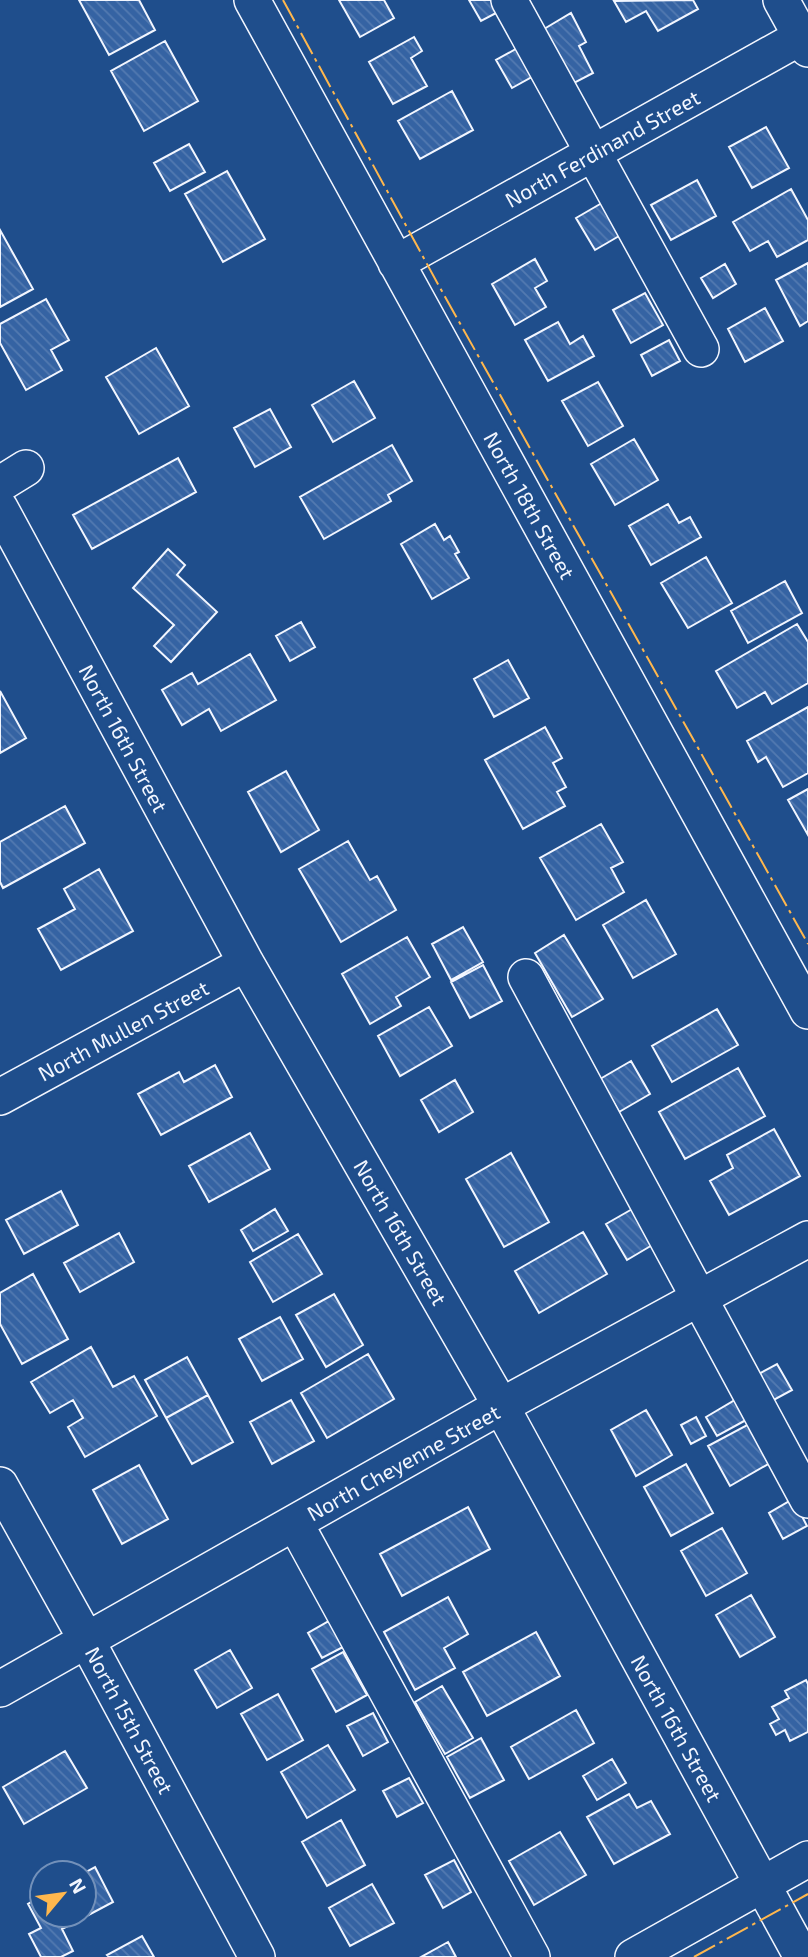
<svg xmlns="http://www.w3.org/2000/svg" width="808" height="1957" font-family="'Exo 2',sans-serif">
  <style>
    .building { fill: url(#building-back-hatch); stroke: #f2f6ff; stroke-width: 2 }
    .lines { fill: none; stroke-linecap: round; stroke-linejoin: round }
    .minor-casing { stroke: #f2f6ff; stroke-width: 38 }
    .minor { stroke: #1f4e8c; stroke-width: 35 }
    .power { stroke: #ffb74d; stroke-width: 2; stroke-dasharray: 24 5 3.5 5; stroke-linecap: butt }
    .labels { text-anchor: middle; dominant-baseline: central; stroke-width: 5; stroke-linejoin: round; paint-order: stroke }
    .street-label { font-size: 21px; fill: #f2f6ff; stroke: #1f4e8c }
  </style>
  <defs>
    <pattern id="building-back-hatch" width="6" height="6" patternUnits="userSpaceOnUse" patternTransform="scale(1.75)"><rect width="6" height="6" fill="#3563a3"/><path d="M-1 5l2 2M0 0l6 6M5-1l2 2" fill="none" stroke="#537ab1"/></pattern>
  </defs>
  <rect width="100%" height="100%" fill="#1f4e8c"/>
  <!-- building -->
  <path class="building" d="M79,0h60l16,30 -46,25z
    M339,0h45l10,18 -34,19z
    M469,0h23l6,12 -17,9z
    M693,0l5,9 -40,22 -12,-20 -20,11 -12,-21z
    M571,13l15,29 -7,4 14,27 -19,10 -30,-54z
    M414,37l8,14 -11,7 16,28 -34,18 -24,-42z
    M165,41l33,60 -54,30 -33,-60z
    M521,46l16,28 -25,14 -16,-28z
    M452,91l21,39 -53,29 -22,-38z
    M766,127l23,41 -37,20 -23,-41z
    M189,144l16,28 -35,19 -16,-28z
    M227,171l38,68 -42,23 -38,-68z
    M697,180l19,36 -45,24 -20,-35z
    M791,189l17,31v20l-31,17 -9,-16 -18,10 -17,-29z
    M607,200l19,32 -31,18 -19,-32z
    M0,230l33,59 -33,18z
    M535,259l12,22 -12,7 11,19 -31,18 -23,-41z
    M808,263v58l-8,5 -24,-46z
    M725,264l11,20 -23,14 -12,-20z
    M645,293l18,32 -32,18 -18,-33z
    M46,299l23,41 -18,10 11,20 -36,20 -26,-47v-19z
    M765,308l18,33 -38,21 -17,-33z
    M558,322l12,22 13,-8 11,20 -46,25 -23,-41z
    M669,340l11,21 -28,15 -11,-21z
    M156,348l33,58 -50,28 -33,-57z
    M354,381l21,37 -42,24 -21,-37z
    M598,382l25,44 -35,20 -26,-45z
    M270,409l21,38 -36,20 -21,-39z
    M634,439l24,41 -43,25 -24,-41z
    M392,445l20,36 -24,14 3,6 -67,38 -24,-42z
    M178,458l18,34 -104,57 -19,-34z
    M668,504l11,19 11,-6 11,20 -50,28 -22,-39z
    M435,524l9,16 6,-4 9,16 -4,2 14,24 -37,21 -31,-55z
    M168,549l17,16 -8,10 40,37 -46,50 -17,-16 20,-21 -41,-37z
    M706,557l26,46 -44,25 -27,-45z
    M785,581l17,32 -54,30 -17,-32z
    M301,622l14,25 -25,14 -14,-25z
    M797,624l11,18v41l-36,21 -7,-12 -28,16 -21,-37z
    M250,654l26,46 -55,31 -12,-22 -27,16 -20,-35 30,-17 6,11z
    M508,660l21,38 -35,19 -20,-38z
    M0,691l26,47 -26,15z
    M808,707v66l-25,14 -17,-30 -8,5 -11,-21z
    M545,727l17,31 -9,5 13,24 -9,5 8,14 -42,23 -38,-69z
    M286,771l33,59 -38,22 -33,-60z
    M808,789v46l-20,-35z
    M65,806l20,37 -82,45 -3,-6v-40z
    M601,824l22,38 -12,6 13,24 -48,28 -36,-62z
    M348,841l22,39 7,-4 19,34 -55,32 -42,-73z
    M99,869l34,62 -72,39 -23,-41 37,-20 -11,-20z
    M646,900l30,54 -43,24 -30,-53z
    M463,927l20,35 -32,18 -19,-36z
    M564,935l39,64 -31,18 -37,-64z
    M407,937l23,40 -34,20 5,9 -31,18 -28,-50z
    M483,965l19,36 -32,17 -19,-36z
    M429,1007l23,39 -52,30 -22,-40z
    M717,1009l21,36 -66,37 -20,-36z
    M631,1061l19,33 -31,18 -19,-33z
    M215,1065l17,32 -71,38 -23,-41 41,-22 5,10z
    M738,1068l27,48 -80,43 -26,-47z
    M455,1080l18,32 -34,20 -18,-32z
    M774,1129l26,47 -71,39 -19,-34 23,-13 -6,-13z
    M250,1133l20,36 -61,33 -20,-36z
    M511,1153l38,69 -45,25 -38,-68z
    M61,1191l17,34 -54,29 -18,-34z
    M634,1208l20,36 -27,16 -21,-36z
    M275,1209l13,22 -35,20 -12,-21z
    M583,1232l24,42 -68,39 -24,-42z
    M119,1233l15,29 -54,30 -16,-29z
    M298,1234l24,40 -49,28 -23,-40z
    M33,1274l35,65 -46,25 -22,-40v-31z
    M334,1294l29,51 -37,22 -30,-52z
    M280,1317l23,42 -41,22 -23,-42z
    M91,1347l22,40 21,-11 23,40 -72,41 -17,-30 15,-9 -10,-18 -23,13 -19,-31z
    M368,1354l26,45 -67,39 -26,-45z
    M187,1357l21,38 -42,23 -21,-38z
    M777,1364l15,26 -22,12 -15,-26z
    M208,1395l25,47 -41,22 -26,-46z
    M291,1400l23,41 -42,23 -22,-42z
    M735,1400l11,20 -29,16 -11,-19z
    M646,1410l26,45 -36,21 -25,-46z
    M696,1417l10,19 -15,8 -10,-19z
    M749,1424l21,39 -40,23 -22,-40z
    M686,1464l27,49 -42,23 -27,-49z
    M139,1465l29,54 -46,25 -29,-54z
    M793,1499l14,27 -24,13 -14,-26z
    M468,1507l22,42 -88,47 -22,-42z
    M722,1528l25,45 -41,23 -25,-45z
    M751,1595l24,42 -35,20 -24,-42z
    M448,1597l20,37 -24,14 11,20 -40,22 -31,-58z
    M329,1621l14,26 -21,11 -14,-25z
    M536,1632l24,44 -73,40 -24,-44z
    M230,1650l22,38 -35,20 -22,-38z
    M343,1652l24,43 -31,17 -24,-43z
    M806,1680l2,4v48l-18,9 -5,-11 -9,5 -6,-11 9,-5 -7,-12 17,-9 -4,-7z
    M442,1686l31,52 -28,16 -30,-52z
    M278,1694l25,46 -36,20 -26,-46z
    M576,1710l18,33 -65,36 -18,-32z
    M373,1713l15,29 -25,14 -16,-30z
    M481,1738l23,42 -34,18 -23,-41z
    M328,1745l27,45 -48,28 -26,-46z
    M65,1751l22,37 -63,36 -21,-37z
    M612,1759l14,24 -29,17 -14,-24z
    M409,1778l14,25 -26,14 -14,-26z
    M629,1794l8,14 14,-7 19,33 -56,30 -27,-47z
    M341,1820l24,45 -38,21 -25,-44z
    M560,1832l26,43 -52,30 -25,-44z
    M454,1860l17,32 -28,16 -18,-33z
    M95,1867l18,35 -51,27 11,22 -12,6h-20l-12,-23 12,-6 -13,-24 14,-8v19h42v-42z
    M372,1884l22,39 -44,23 -21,-38z
    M142,1936l12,21h-45l-2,-2z
    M448,1942l8,15h-35z"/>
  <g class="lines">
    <!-- minor casing -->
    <g class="minor-casing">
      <path id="minor" d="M252,0l556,1011
        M509,0l192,349
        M781,0l27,49
        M396,263l412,-230
        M0,484l26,-16
        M0,508l246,455 255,443 301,551
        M526,977l282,523
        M0,1097l246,-134
        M0,1485l87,156 170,316
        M295,1523l237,434
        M0,1689l501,-283 307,-167
        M633,1957l175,-98"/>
    </g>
    <!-- minor -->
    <use href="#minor" class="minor"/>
    <!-- power -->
    <path class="power" d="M283,0l156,286 369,658
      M694,1957l114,-63"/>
  </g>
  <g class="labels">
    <!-- street labels -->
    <g class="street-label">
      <text transform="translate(602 148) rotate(-29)">North Ferdinand Street</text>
      <text transform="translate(530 505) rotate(61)">North 18th Street</text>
      <text transform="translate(124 738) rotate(62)">North 16th Street</text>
      <text transform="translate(123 1030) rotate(-28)">North Mullen Street</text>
      <text transform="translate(401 1232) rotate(60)">North 16th Street</text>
      <text transform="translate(403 1462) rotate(-29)">North Cheyenne Street</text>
      <text transform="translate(130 1720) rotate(62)">North 15th Street</text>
      <text transform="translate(677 1728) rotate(61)">North 16th Street</text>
    </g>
  </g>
  <!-- north arrow -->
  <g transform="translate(63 1894) rotate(61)"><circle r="33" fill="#1f4e8c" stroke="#7391ba" stroke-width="2"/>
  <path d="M0-5L12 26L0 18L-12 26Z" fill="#ffb74d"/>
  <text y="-10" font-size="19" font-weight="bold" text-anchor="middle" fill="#f2f6ff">N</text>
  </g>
</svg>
